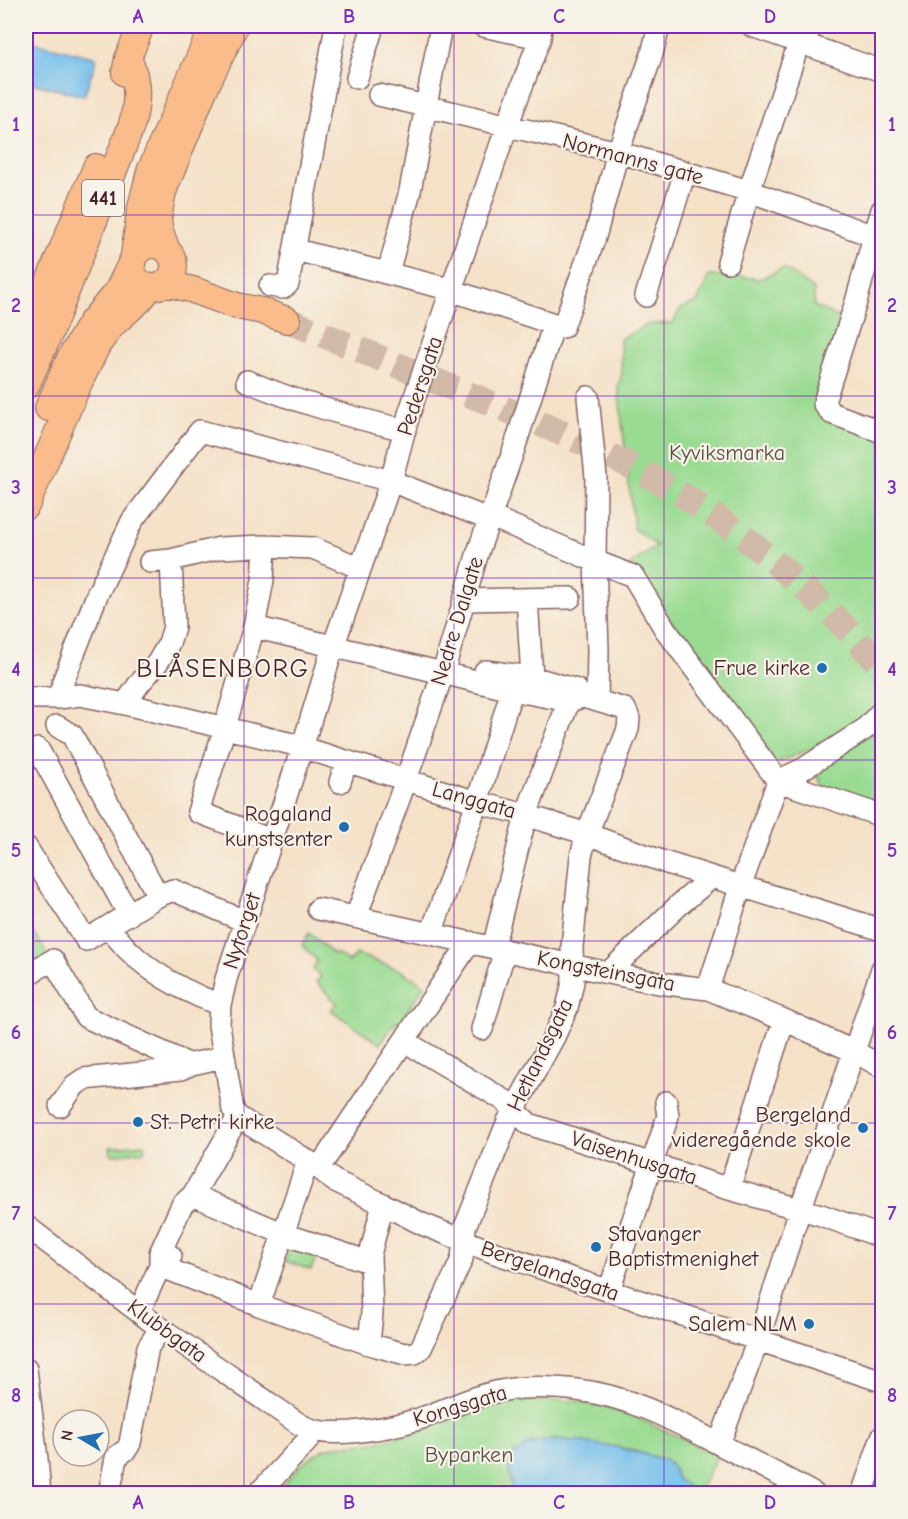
<svg xmlns="http://www.w3.org/2000/svg" width="908" height="1519" font-family="'Comic Neue',sans-serif">
  <style>
    .green { fill: #9adb92; stroke: #727d5e; stroke-width: 1.5 }
    .water { fill: #72beec; stroke: #5e6e8c; stroke-width: 1.5 }
    .lines { fill: none; stroke-linecap: round; stroke-linejoin: round }
    .major-tunnel { stroke: #d2baa8; stroke-width: 26; stroke-dasharray: 26 13; stroke-linecap: butt }
    .minor-casing { stroke: #866362; stroke-width: 24 }
    .major-casing { stroke: #866362; stroke-width: 28 }
    .minor { stroke: #fff; stroke-width: 21 }
    .major { stroke: #f9bc8a; stroke-width: 26 }
    .grid { fill: none; stroke: #7b2cbf; stroke-width: 1.5; stroke-opacity: 0.55 }
    .poi-dot { fill: #1f6fb2; stroke: #f7f3e8; stroke-width: 2 }
    .labels { text-anchor: middle; dominant-baseline: central; stroke-width: 4.5; stroke-linejoin: round; paint-order: stroke }
    .shield { fill: #f7f3e8; stroke: #7e5f64; stroke-width: 1.5 }
    .shield-label { font-size: 21px; font-weight: bold; fill: #4a1f2b }
    .street-label { font-size: 22px; fill: #4a1f2b; stroke: #f7f3e8 }
    .park-label { font-size: 22px; fill: #5e4e45; stroke: #f7f3e8 }
    .poi-label { font-size: 22px; fill: #4a1f2b; stroke: #f7f3e8; text-anchor: end }
    .quarter-label { font-size: 26px; letter-spacing: 1.5px; fill: #4a1f2b; stroke: #f7f3e8 }
    .neatline { fill: none; stroke: #7b2cbf; stroke-width: 2 }
    .grid-label { font-size: 20px; text-anchor: middle; font-weight: bold; fill: #7b2cbf }
  </style>
  <rect width="100%" height="100%" fill="#f7f3e8"/>
  <filter id="ink" filterUnits="userSpaceOnUse"><feTurbulence type="fractalNoise" baseFrequency=".0167" numOctaves="2"/><feDisplacementMap in="SourceGraphic" scale="12" xChannelSelector="R" yChannelSelector="G"/><feConvolveMatrix kernelMatrix="1 2 1 2 8 2 1 2 1" color-interpolation-filters="sRGB"/></filter>
  <filter id="wash" filterUnits="userSpaceOnUse"><feTurbulence type="fractalNoise" baseFrequency=".008" numOctaves="4" result="noise"/><feDisplacementMap in="SourceGraphic" scale="24" xChannelSelector="R" yChannelSelector="G"/><feGaussianBlur stdDeviation="1.35" result="paint"/><feColorMatrix in="noise" values="0 0 0 0 0 0 0 0 0 0 0 0 0 0 0 0 0 1.4 0 .05"/><feComposite in="paint" operator="in"/></filter>
  <g filter="url(#wash)">
    <rect width="100%" height="100%" fill="#f4e1c7"/>
    <!-- green -->
    <path class="green" d="M783,268l31,21v17l33,15 -16,26 -16,51 1,7 66,32v259l-9,16 -27,22 -70,29 -146,-198 27,-19 -23,-17 -16,-143 4,-12 -2,-35 29,-15 24,-1 7,-14 17,-7 12,-26 18,-1 33,4z
      M882,726v79l-60,-19 -5,-15z
      M26,921l23,36 -23,14z
      M309,933l25,22 2,-2 13,9 7,-8 44,16 25,15 -26,38h-4l-15,21 -49,-34 6,-7 -21,-21 5,-5 -8,-8 4,-8 -15,-16z
      M144,1144l1,7 -34,4 -1,-8z
      M291,1245l26,10 -6,15 -26,-9z
      M510,1401c21,0 44,-2 65,0 49,5 98,34 142,55l-19,37 -21,-14 -2,-8 -6,-9 -37,-12 -18,-4 -1,1 -47,-7h-17l-16,2 -16,12 -2,-1 -6,10v9l4,21 -177,1 -7,-5 -4,4 -50,1 24,-27 15,-12 10,-6 12,-3 41,-4 27,-7z"/>
    <!-- water -->
    <path class="water" d="M26,40l71,18 -13,38 -58,-14z
      M549,1440l29,1 34,6 1,-1 53,14 7,7 4,12 21,14h-185c-2,-16 -8,-25 2,-41l2,2c9,-11 18,-12 32,-14z"/>
  </g>
  <g filter="url(#ink)">
    <g class="lines">
      <!-- major-tunnel -->
      <path class="major-tunnel" d="M287,320c58,24 117,48 176,72 70,28 140,57 206,95 78,46 154,112 213,181"/>
      <!-- minor casing -->
      <g class="minor-casing">
        <path id="minor" d="M483,26l57,12
          M541,26l-1,12 -33,88 -98,288 -18,67 -58,166 -31,101 -76,231 -6,26 -1,20 14,85 5,7 81,51 14,12 50,24 39,20 73,29 387,128
          M752,26l130,45
          M357,78l16,-52
          M379,95l239,57 131,39 133,48
          M882,210l-8,26 -18,66 -31,97 -1,5 7,9 51,19
          M296,250l145,37 122,40 32,-90 23,-85 34,-98 7,-28
          M728,262l21,-71 50,-148 14,-17
          M388,273l22,-82 31,-165
          M270,286l13,2 5,-4 48,-258
          M646,296l39,-124
          M247,381c51,22 104,36 158,49
          M588,397l8,80 -1,84 3,89 -1,51
          M501,521l94,40 38,15 32,53 113,152
          M265,546l-2,34 -9,47 -32,110 -24,75 73,28
          M150,562l21,-2 49,-12 45,-2 48,2 47,20
          M527,599l5,78
          M464,600l106,-2
          M485,671l47,6 45,13
          M26,698h33l21,-3 45,9 163,39 189,59 49,13 61,19 80,29 215,67
          M59,698l5,-19 33,-84 35,-74 68,-90 191,50 97,38
          M125,704l14,-20 19,-22 11,-19 5,-16 -3,-67
          M57,726l15,9 86,161
          M38,749l91,166
          M778,781l25,-12 62,-40 17,-18
          M778,781l104,35
          M340,782l6,-20
          M26,847l60,93 72,-44 15,-6 71,31
          M318,909l290,64 51,10 49,6 76,31 71,32 27,15
          M356,917l50,-137 37,-107 35,-121 36,-103 40,-125
          M109,926c24,39 69,63 111,79
          M431,934l46,-132 35,-112
          M493,948l33,-133 43,-114
          M608,973l71,-68 33,-28
          M26,975l27,-15 33,57 100,46 6,1 31,-7
          M708,989l33,-104 37,-104
          M482,1029l23,-79
          M404,1041l100,59 25,24 200,65 92,26 61,22
          M60,1106l15,-21 9,-6 97,-10 11,-5
          M319,1168l151,-226
          M729,1189l55,-169
          M193,1195l91,39 85,28
          M26,1226l126,96 147,102c16,10 34,9 53,8 23,-2 44,-6 67,-13 27,-9 53,-23 81,-28 25,-5 52,-4 77,-1 53,6 98,31 144,55 31,16 62,32 93,49
          M160,1266l99,39 110,39 36,10 10,-1 6,-5 41,-89 3,-32 43,-106 46,-84 13,-29 6,-26 -1,-35 9,-91 6,-22 41,-105 1,-11 -4,-9 -42,-12 -14,4 -57,-11 -258,-63
          M160,1266v-13l22,-48 11,-10 45,-78
          M609,1291l59,-175 -2,-14
          M259,1305l49,-144
          M139,1312l21,-46 11,-10
          M369,1344l3,-31 -2,-58 13,-51
          M26,1369l11,90 3,35
          M719,1444l39,-104 36,-112 88,-259
          M109,1494l7,-36c5,-7 10,-4 14,-15l18,-96 13,-19
          M258,1494l50,-54 4,-10
          M862,1494l20,-57"/>
      </g>
      <!-- major casing -->
      <g class="major-casing">
        <path id="major" d="M125,73l3,-15 13,-32
          M132 266a21 21 0 1 1 42 0a21 21 0 1 1-42 0Z
          M167,250l-7,-19 -2,-12 5,-27 41,-102 31,-64
          M134,255l6,-44 10,-40 63,-145
          M164,285h10l19,5 44,16 25,5 25,9
          M26,337l70,-170
          M26,386l23,-51 82,-208c7,-23 8,-47 -3,-69
          M48,408l22,-50 20,-34 28,-34 13,-27
          M26,506l52,-121 19,-39 15,-21 28,-25 10,-12"/>
      </g>
      <!-- minor -->
      <use href="#minor" class="minor"/>
      <!-- major -->
      <use href="#major" class="major"/>
    </g>
  </g>
  <!-- grid -->
  <path class="grid" d="M244,26v1468M454,26v1468M664,26v1468M26,215h856M26,396h856M26,578h856M26,760h856M26,941h856M26,1123h856M26,1304h856"/>
  <!-- markers -->
  <g class="poi-dot">
    <circle cx="822" cy="668" r="6"/>
    <circle cx="344" cy="827" r="6"/>
    <circle cx="138" cy="1122" r="6"/>
    <circle cx="863" cy="1128" r="6"/>
    <circle cx="596" cy="1247" r="6"/>
    <circle cx="809" cy="1324" r="6"/>
  </g>
  <g class="labels">
    <!-- shield labels -->
    <rect class="shield" x="82" y="180" width="42" height="36" rx="4.5"/>
    <g class="shield-label">
      <text x="103" y="198">441</text>
    </g>
    <!-- street labels -->
    <g class="street-label">
      <text transform="translate(633 159) rotate(15)">Normanns gate</text>
      <text transform="translate(420 386) rotate(-72)">Pedersgata</text>
      <text transform="translate(457 621) rotate(-73)">Nedre Dalgate</text>
      <text transform="translate(474 800) rotate(16)">Langgata</text>
      <text transform="translate(242 931) rotate(-72)">Nytorget</text>
      <text transform="translate(606 971) rotate(11)">Kongsteinsgata</text>
      <text transform="translate(540 1055) rotate(-64)">Hetlandsgata</text>
      <text transform="translate(634 1158) rotate(18)">Vaisenhusgata</text>
      <text transform="translate(550 1271) rotate(19)">Bergelandsgata</text>
      <text transform="translate(167 1331) rotate(36)">Klubbgata</text>
      <text transform="translate(460 1406) rotate(-17)">Kongsgata</text>
    </g>
    <!-- park labels -->
    <g class="park-label">
      <text x="727" y="453">Kyviksmarka</text>
      <text x="469" y="1455">Byparken</text>
    </g>
    <!-- poi labels -->
    <g class="poi-label">
      <text x="810" y="668">Frue kirke</text>
      <text x="332" y="814">Rogaland<tspan x="332" dy="25">kunstsenter</tspan></text>
      <text x="851" y="1115">Bergeland<tspan x="851" dy="25">videregående skole</tspan></text>
      <text x="150" y="1122" text-anchor="start">St. Petri kirke</text>
      <text x="608" y="1234" text-anchor="start">Stavanger<tspan x="608" dy="25">Baptistmenighet</tspan></text>
      <text x="797" y="1324">Salem NLM</text>
    </g>
    <!-- quarter labels -->
    <g class="quarter-label">
      <text x="223" y="669">BLÅSENBORG</text>
    </g>
  </g>
  <!-- margin -->
  <rect width="908" height="1519" fill="none" stroke="#f7f3e8" stroke-width="66"/>
  <!-- north arrow -->
  <g transform="translate(81 1438) rotate(280)"><circle r="28" fill="#f7f3e8" stroke="#b29e9c" stroke-width="1.5"/>
  <path d="M0-4.5L10 22L0 15L-10 22Z" fill="#1f6fb2"/>
  <text y="-9" font-size="16" font-weight="bold" text-anchor="middle" fill="#4a1f2b">N</text>
  </g>
  <rect x="33" y="33" width="842" height="1453" class="neatline"/>
  <g class="grid-label">
    <text x="138" y="23">A</text>
    <text x="349" y="23">B</text>
    <text x="559" y="23">C</text>
    <text x="770" y="23">D</text>
    <text x="16" y="131">1</text>
    <text x="892" y="131">1</text>
    <text x="16" y="312">2</text>
    <text x="892" y="312">2</text>
    <text x="16" y="494">3</text>
    <text x="892" y="494">3</text>
    <text x="16" y="676">4</text>
    <text x="892" y="676">4</text>
    <text x="16" y="857">5</text>
    <text x="892" y="857">5</text>
    <text x="16" y="1039">6</text>
    <text x="892" y="1039">6</text>
    <text x="16" y="1220">7</text>
    <text x="892" y="1220">7</text>
    <text x="16" y="1402">8</text>
    <text x="892" y="1402">8</text>
    <text x="138" y="1509">A</text>
    <text x="349" y="1509">B</text>
    <text x="559" y="1509">C</text>
    <text x="770" y="1509">D</text>
  </g>
</svg>
